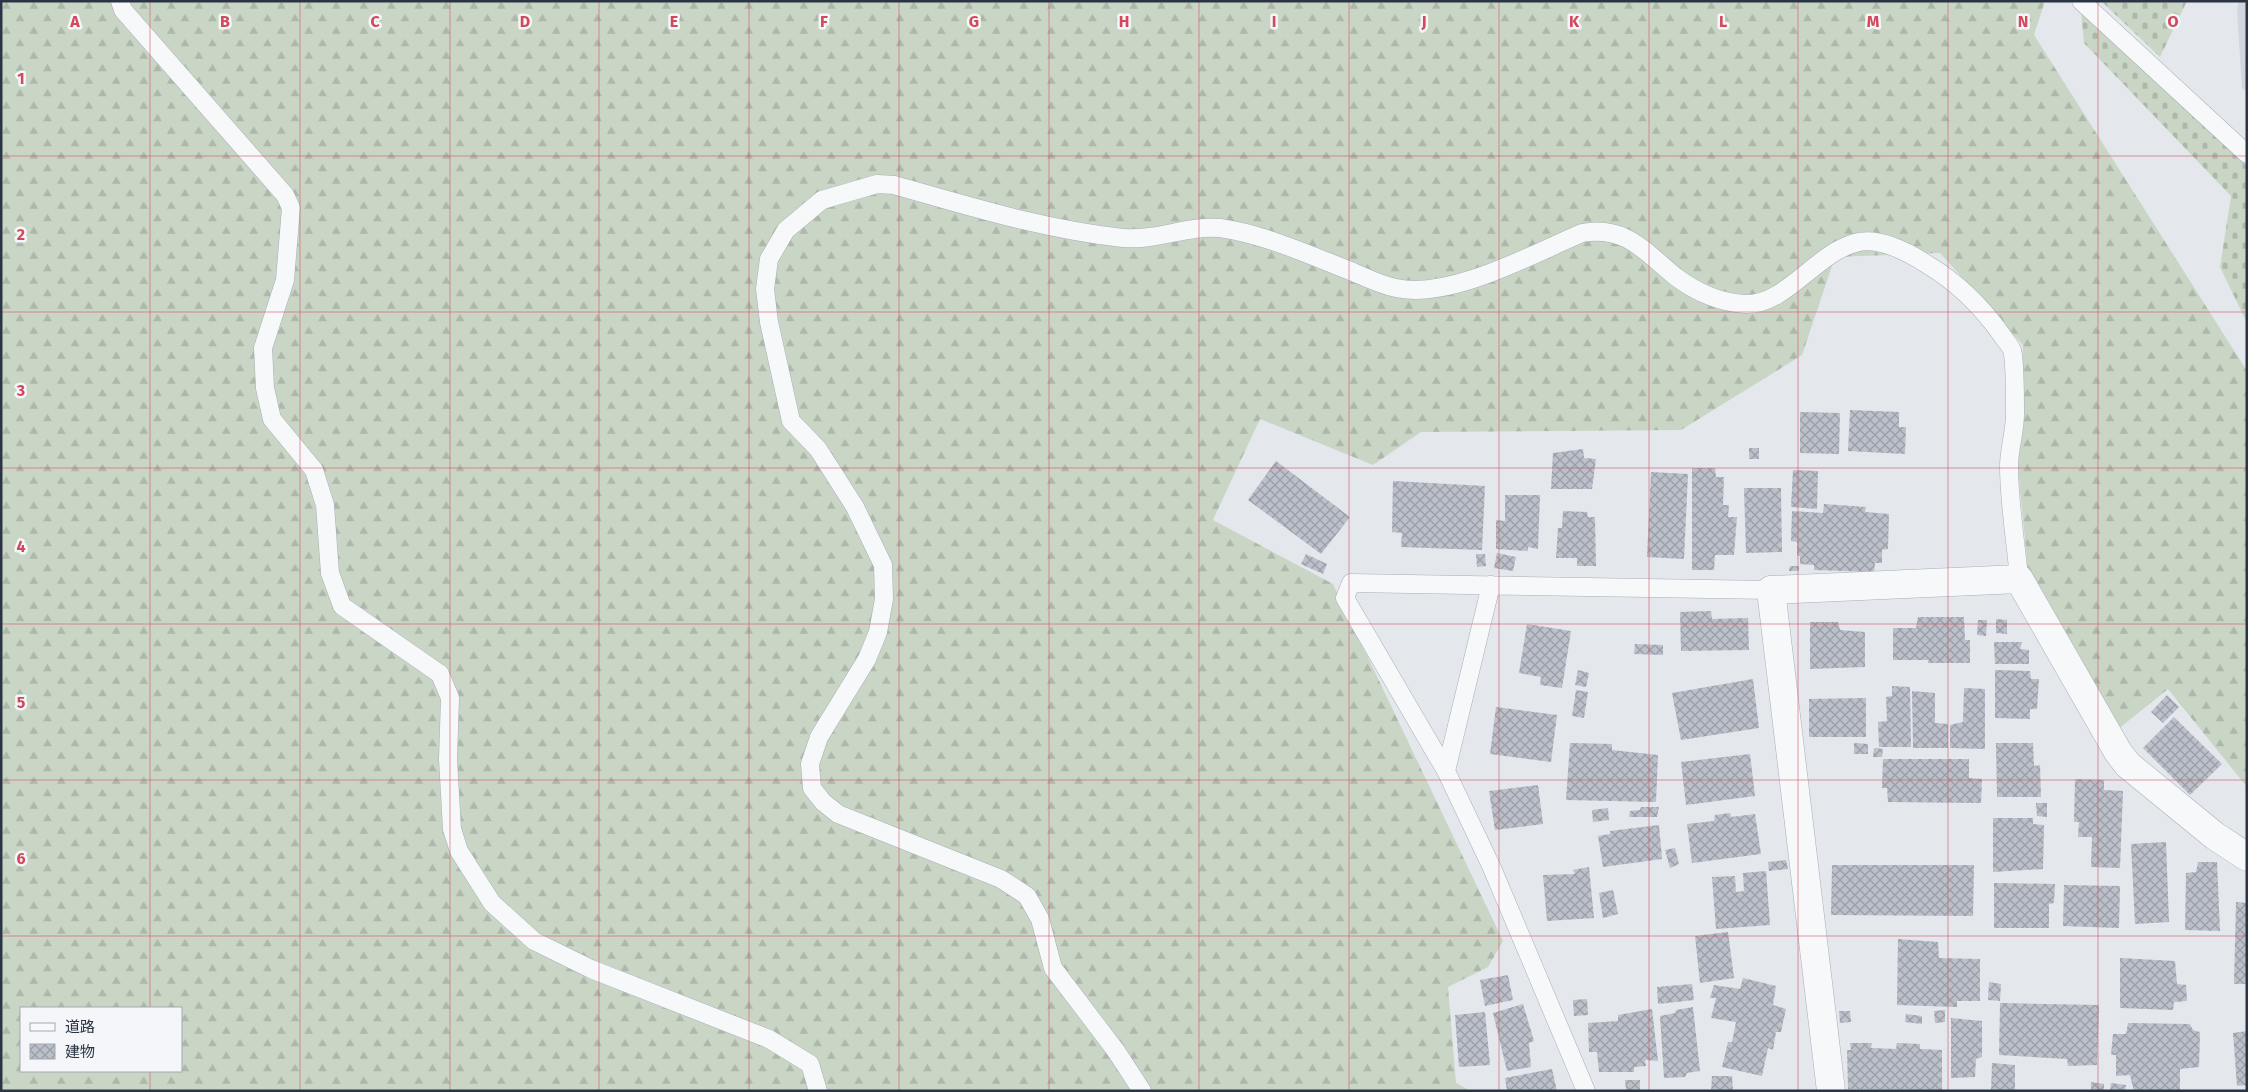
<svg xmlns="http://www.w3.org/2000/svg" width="2248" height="1092" font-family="'Fira Sans','Noto Sans JP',sans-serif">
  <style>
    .built { fill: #d2d6de }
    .forest { fill: url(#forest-firs); fill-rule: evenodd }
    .cemetery { fill: url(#cemetery-stones) }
    .building { fill: url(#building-cross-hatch) }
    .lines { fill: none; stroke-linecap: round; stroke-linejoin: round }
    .lane-casing { stroke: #a9aeb7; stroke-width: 19 }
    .street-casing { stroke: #a9aeb7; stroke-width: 29 }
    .lane { stroke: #f7f8fa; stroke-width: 18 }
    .street { stroke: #f7f8fa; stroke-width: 28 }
    .grid { fill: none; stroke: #d1495b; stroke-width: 1; stroke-opacity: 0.55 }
    .grid-label { font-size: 16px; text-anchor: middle; font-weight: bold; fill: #d1495b; stroke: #f4f6f9; stroke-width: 5; stroke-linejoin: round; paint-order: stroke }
  </style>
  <defs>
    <pattern id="forest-firs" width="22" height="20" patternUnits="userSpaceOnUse" patternTransform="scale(1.25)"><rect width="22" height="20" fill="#c9d6c5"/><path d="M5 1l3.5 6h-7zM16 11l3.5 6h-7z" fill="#adb8ab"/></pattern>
    <pattern id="cemetery-stones" width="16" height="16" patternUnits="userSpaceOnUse" patternTransform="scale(1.25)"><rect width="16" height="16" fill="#c9d6c5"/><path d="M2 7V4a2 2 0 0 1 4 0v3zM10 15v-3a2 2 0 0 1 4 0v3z" fill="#adb8ab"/></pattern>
    <pattern id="building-cross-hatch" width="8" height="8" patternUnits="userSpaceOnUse" patternTransform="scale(1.25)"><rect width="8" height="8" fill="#bbc0ca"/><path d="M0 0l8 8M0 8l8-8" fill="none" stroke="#989da6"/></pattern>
  </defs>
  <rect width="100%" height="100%" fill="#e4e7ec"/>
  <!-- built -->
  <path class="built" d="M2239,1h8v91l-5,-4 -5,-77z"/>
  <!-- forest -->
  <path class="forest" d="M1,1h2044l-11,34 213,336v416l-79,-98 -56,45 -82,-144 -12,-121 5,-124 -83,-92 -105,4 -33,98 -121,75 -260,2 -48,33 -113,-46 -47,101 120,64 170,357 -15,26 -40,20 8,96 15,8h-1470zM21,1008h160v63h-160z"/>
  <!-- cemetery -->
  <path class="cemetery" d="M2101,1h86l-27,56z
    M2081,12l166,154v157l-27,-56 11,-71 -147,-153z"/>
  <!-- building -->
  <path class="building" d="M1850,410l49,2v15h7l-1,27 -57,-3z
    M1800,412l40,1 -1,41 -39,-1z
    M1749,448h10v11h-10z
    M1583,449l1,9 12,1 -4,30h-41l2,-36z
    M1276,461l74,56 -29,37 -73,-54z
    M1692,468h23l1,9h8l-1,28h6l-1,12h9l-3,38h-19l-1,15h-22z
    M1793,470l25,1 -1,38 -26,-2z
    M1651,472l37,2 -4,85 -37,-2z
    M1393,481l92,5 -3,64 -81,-3 1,-14 -10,-1z
    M1744,488h37l1,64 -36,1z
    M1505,495h35l-2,54 -10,-2v4l-32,-2v-29l9,1z
    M1824,504l42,3 -1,5 24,2 -1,35 -6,1v13h-7l-1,9 -60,-2v-5l-14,-1v-8h-3v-14l-6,-1 1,-30 31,2z
    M1563,511l24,1 1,5h7l1,49h-19v-8h-21l2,-30h4z
    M1497,553l19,4 -3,14 -19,-3z
    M1306,554l21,10 -4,10 -22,-10z
    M1476,554h9l1,12 -9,1z
    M1790,566h9v5h-10z
    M1711,611l1,8 36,-1 1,32 -68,1 -1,-39z
    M1918,617h46l1,23h5v23h-42l1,-3h-36v-32h23z
    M1996,619l11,1v14l-11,-1z
    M1978,620h9l-1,16 -9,-1z
    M1810,622h28l2,8 25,2v35l-55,2z
    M1527,624l44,7 -9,57 -22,-3 1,-8 -22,-4z
    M1994,642h28l-2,7 9,1v14h-34z
    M1635,644l28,1v10l-29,-1z
    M1578,670l11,3 -3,14 -11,-2z
    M1995,670l35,1 1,8h8l-2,30h-7v10l-35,-1z
    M1753,679l6,49 -78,12 -9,-47z
    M1892,686l18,1 1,60h-32l-1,-25 9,-1 -1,-24 6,-1z
    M1964,688l21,1v60l-35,-1v-23l13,-3z
    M1576,690l12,2 -4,26 -12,-2z
    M1912,691l23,2v30l13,1v24h-35z
    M2167,695l12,12 -16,16 -12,-11z
    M1866,698v39h-57v-38z
    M1496,707l61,8 -6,47 -61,-8z
    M2174,717l48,47 -32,31 -47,-47z
    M1570,743l42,1v6l46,5 -2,47 -90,-2z
    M1854,743l14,1v10h-14z
    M1996,743h37l1,23 6,-1 1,32h-44z
    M1874,748l9,1 -1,8h-9z
    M1750,754l5,42 -69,9 -5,-43z
    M1883,759h86v19l13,1 -1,24 -93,-1 -1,-14h-5z
    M2075,779l29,1v10l19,1 -3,77 -29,-1 1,-30h-14l1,-15h-5z
    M1538,785l5,39 -48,6 -6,-39z
    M2036,803h11v14l-10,-1z
    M1641,807h18l-2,10h-28l1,-6 10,-1z
    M1608,808l1,12 -16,2 -1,-12z
    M1730,813l1,4 24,-3 6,40 -69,9 -5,-39 27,-3 1,-6z
    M1993,818h40v6l11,1 -1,44 -50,3z
    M1659,825l3,34 -59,8 -5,-31 12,-2v-3z
    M2166,842l3,80 -34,2 -4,-80z
    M1675,848l4,16 -9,4 -5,-18z
    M1786,860l2,9 -19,2 -1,-9z
    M2198,862h19l3,69 -35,-1 1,-57 10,-1z
    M1832,865h142l-1,51 -142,-1z
    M1589,867l5,51 -47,3 -4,-46 32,-1 -2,-4z
    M1766,871l4,54 -54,4 -4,-52 23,-1 1,16 8,-1 -1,-18z
    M1994,883l61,1 -1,19 -5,1v24h-55z
    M2064,885l56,1 -1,42 -56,-2z
    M1613,890l5,24 -15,4 -4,-25z
    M2236,902l11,1v81h-13z
    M1728,932l6,46 -34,5 -5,-47z
    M1898,939l40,3 1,16 41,1v42h-23v6l-60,-2z
    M2120,958l55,3 2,23 9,1 1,16 -13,1 -1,8 -53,-2z
    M1508,975l5,25 -28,6 -5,-26z
    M1743,978l33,8 -3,19 13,4 -5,23h-5l-3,18 -5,-2 -6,28 -40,-9 6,-25h4l4,-20 -25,-4 5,-20h-6l4,-13 26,4z
    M1989,982l12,2 -1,17 -12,-1z
    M1692,984l2,16 -36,4 -1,-17z
    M1587,999l1,16 -14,1 -1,-16z
    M2000,1003l99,2 -2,60 -29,1 -1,-7 -68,-4z
    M1523,1004l11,37 -5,2 2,24 -24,4 -14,-58z
    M1693,1007l7,64 -13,2 -2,4 -21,1 -4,-62 15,-3 1,-3z
    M1652,1009l6,52 -13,-1 1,6 -12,1v5h-35l-2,-20h-8l-1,-29 30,-2v-6z
    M1945,1010v12l-10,1 -1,-12z
    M1839,1011h11l1,11 -11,1z
    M1485,1012l5,53 -31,2 -4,-52z
    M1906,1014l16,2v8l-17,-2z
    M1951,1018l31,3v36l-6,2 -1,18 -24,1z
    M2128,1023l62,1 3,6 7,2 -1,35 -19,2v22h-46l-4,-16 -14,1v-21h-5l2,-21h13z
    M2247,1031v54l-10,1 -4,-53z
    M1850,1043h22l-1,5 25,1 1,-6 23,1v5l22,1v40l-94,-1 -1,-39h4z
    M1992,1063l23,2v26h-24z
    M1552,1069l5,22h-50l-2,-13z
    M1712,1076h20l1,15h-22z
    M1625,1080h15v10h-14z
    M2091,1082l13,2v7h-13z
    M2111,1083l15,2 -1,6h-15z"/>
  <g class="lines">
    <!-- lane casing -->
    <g class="lane-casing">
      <path id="lane" d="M120,1l3,9 162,185 6,13 -6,72 -22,68 2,40 7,31 42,51 11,35 5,68 12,33 98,68 10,24 -2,61 4,70 7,22 33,52 42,38 57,28 178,70 41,25 8,27
        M2081,1l166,153
        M1491,585l-45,186 46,97 94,223
        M1446,771l-101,-173 6,-15 420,7
        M1142,1091l-26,-40 -63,-83 -13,-49 -13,-23 -26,-17 -163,-65 -15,-12 -11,-14 -2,-24 9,-27 48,-78 11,-27 6,-33 -1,-34 -28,-58 -37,-58 -27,-28 -22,-99 -4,-33 4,-30 17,-29 36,-30 55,-16 17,1c75,21 151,45 229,53 33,3 65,-13 97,-10 44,6 92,28 133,44 14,6 28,13 43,16 53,12 137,-34 186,-55 44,-8 63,19 94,44 20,15 45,26 69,27 40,2 70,-50 110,-61 24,-7 53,9 73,22 30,18 53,41 73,69 3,5 9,11 11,16 3,9 3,53 3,64 0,18 -6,35 -6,52 0,38 7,76 10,113"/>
    </g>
    <!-- street casing -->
    <g class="street-casing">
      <path id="street" d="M1831,1091l-60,-501 248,-11 99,173 10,13 87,71 32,21"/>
    </g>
    <!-- lane -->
    <use href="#lane" class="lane"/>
    <!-- street -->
    <use href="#street" class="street"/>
  </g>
  <!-- grid -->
  <path class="grid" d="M150,1v1007M300,1v1090M450,1v1090M599,1v1090M749,1v1090M899,1v1090M1049,1v1090M1199,1v1090M1349,1v1090M1499,1v1090M1649,1v1090M1798,1v1090M1948,1v1090M2098,1v1090M1,156h2246M1,312h2246M1,468h2246M1,624h2246M1,780h2246M1,936h2246M150,1071v20"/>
  <g class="grid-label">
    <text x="75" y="27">A</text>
    <text x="225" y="27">B</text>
    <text x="375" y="27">C</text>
    <text x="525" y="27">D</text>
    <text x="674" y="27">E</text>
    <text x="824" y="27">F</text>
    <text x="974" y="27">G</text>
    <text x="1124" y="27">H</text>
    <text x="1274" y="27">I</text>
    <text x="1424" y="27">J</text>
    <text x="1574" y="27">K</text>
    <text x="1723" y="27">L</text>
    <text x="1873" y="27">M</text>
    <text x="2023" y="27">N</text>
    <text x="2173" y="27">O</text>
    <text x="21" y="84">1</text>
    <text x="21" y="240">2</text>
    <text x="21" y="396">3</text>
    <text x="21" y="552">4</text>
    <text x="21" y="708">5</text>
    <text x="21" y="864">6</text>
  </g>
  <!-- border -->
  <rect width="2248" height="1092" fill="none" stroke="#2b3445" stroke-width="5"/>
  <!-- legend -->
  <rect x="20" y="1007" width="162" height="65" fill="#f4f6f9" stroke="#a4a8b1"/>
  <rect x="30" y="1023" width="25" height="8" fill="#f7f8fa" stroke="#a4a8b1"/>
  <text x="65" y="1032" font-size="15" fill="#2b3445">道路</text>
  <rect x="30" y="1044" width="25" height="15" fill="url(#building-cross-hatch)" stroke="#a4a8b1"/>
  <text x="65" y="1057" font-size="15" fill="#2b3445">建物</text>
</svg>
